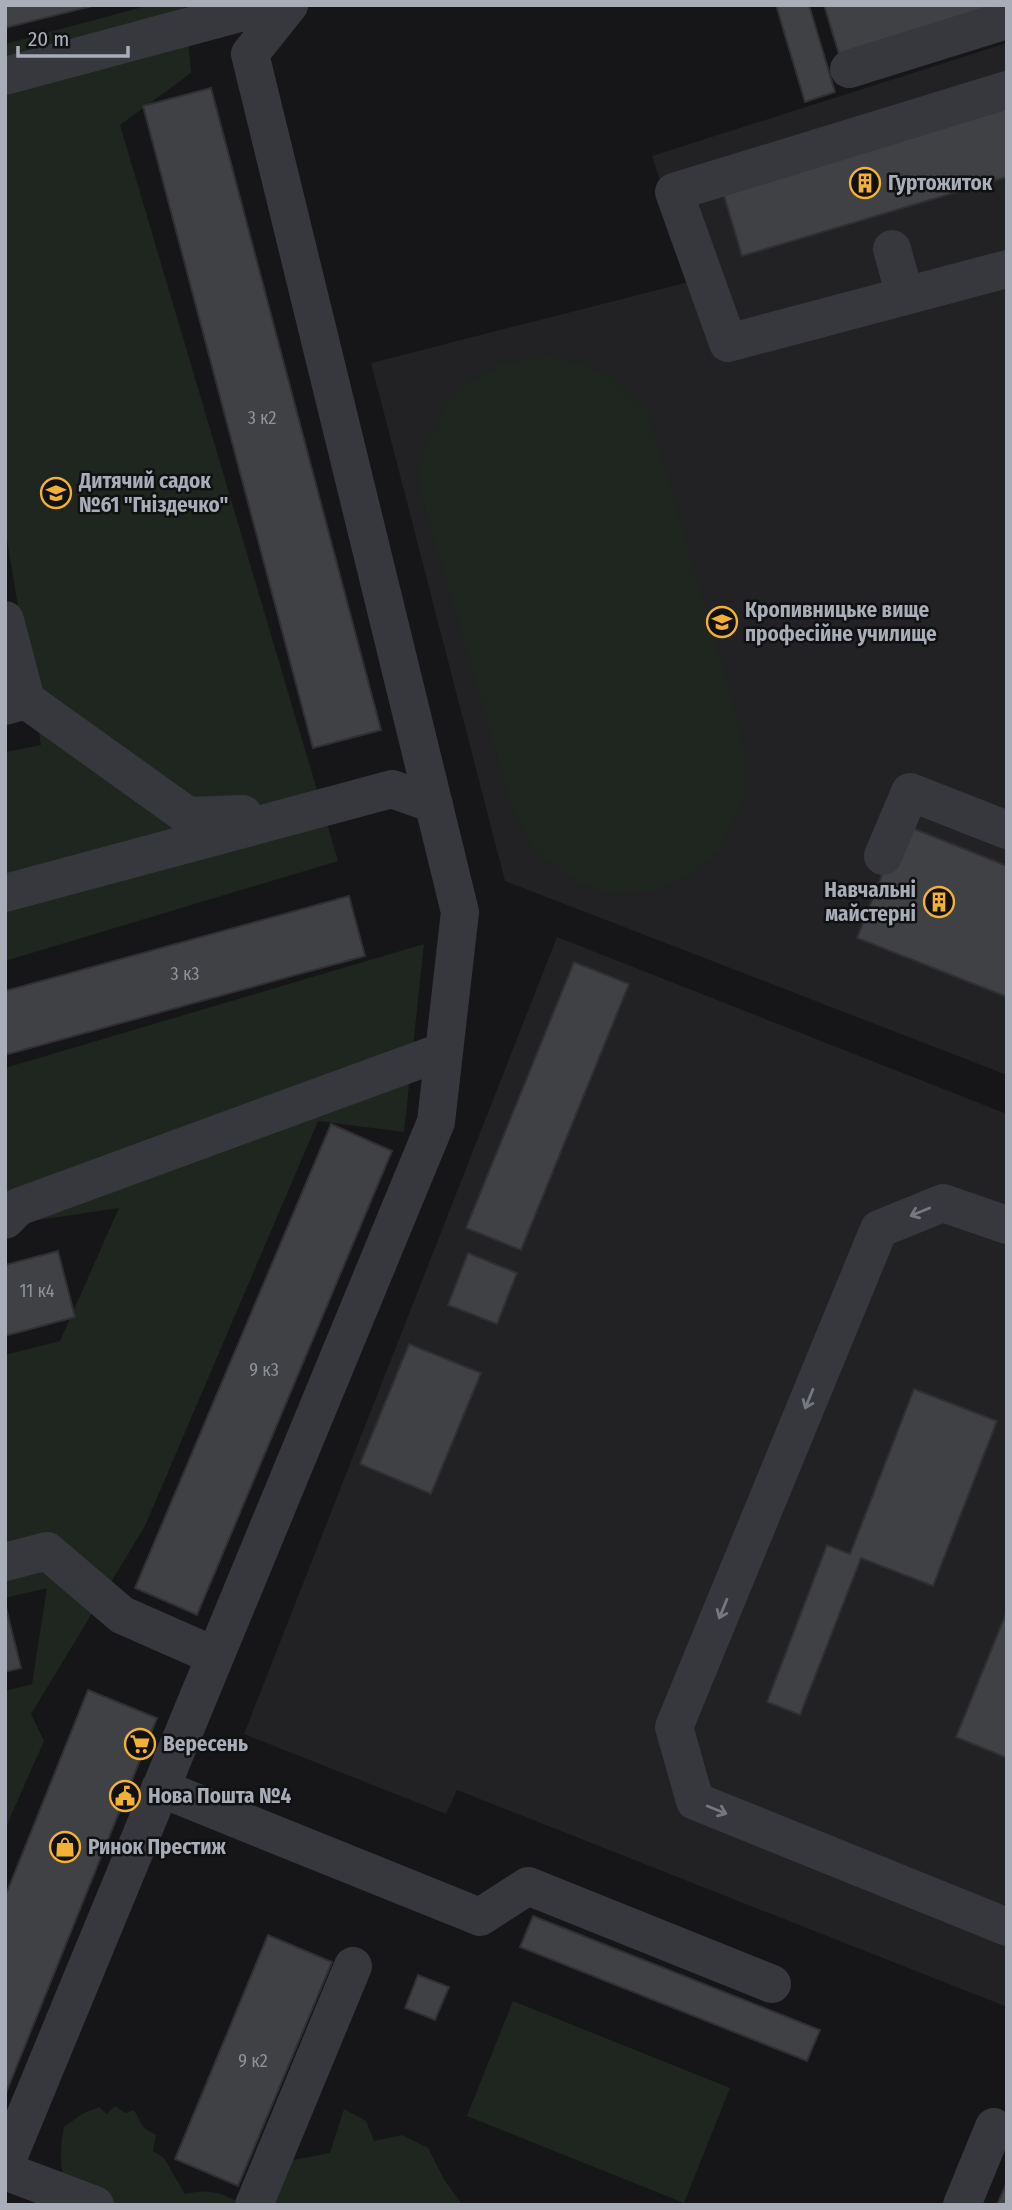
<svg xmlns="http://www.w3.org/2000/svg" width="1012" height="2210" font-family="'Fira Sans Condensed',sans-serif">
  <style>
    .built { fill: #222225 }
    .green { fill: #1e261f }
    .building { fill: #404145; stroke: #303034; stroke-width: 2 }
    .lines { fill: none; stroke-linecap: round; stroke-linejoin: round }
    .minor { stroke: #37383d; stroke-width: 38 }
    .oneway { stroke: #757881 }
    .labels { text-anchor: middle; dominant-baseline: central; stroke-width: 5; stroke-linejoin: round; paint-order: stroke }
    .number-label { font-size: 18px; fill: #8e929b }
    .poi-label { font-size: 21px; font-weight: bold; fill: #a8adb8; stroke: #111113; text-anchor: start }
  </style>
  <rect width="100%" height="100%" fill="#161618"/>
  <!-- built -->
  <path class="built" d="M1007,43v1032l-502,-194 -134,-518 322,-82 -41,-125z
    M557,937l450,177v893l-550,-217 -11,24 -202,-80z"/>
  <!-- green -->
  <path class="green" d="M150,5h35l6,68 -71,52 218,736 -333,100v-209l36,-7 -36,-217v-484z
    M546,357l33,5 33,15 36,35 80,272 15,59 2,54 -26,54 -28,24 -37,16 -37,3 -36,-9 -45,-33 -22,-38 -97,-334 9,-39 19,-35 21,-22 35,-20z
    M424,944l-20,188 -86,-11 -173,405 -114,188 13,27 -39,88v-138l27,-7 15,-96 -42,10v-243l55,-14 59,-133 -114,17v-157z
    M513,2001l217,87 -46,115 -217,-87z
    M115,2106l10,7 9,-3 10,18 12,7 -3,16 11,7 21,36c20,-5 35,-3 53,8l28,-37 64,-12 14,-44 22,12 8,20 28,-6 26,13 17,33 16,22 -389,2c-11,-29 -14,-48 -8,-78l18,-13 17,-7 8,7z"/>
  <!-- building -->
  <path class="building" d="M5,5h91l-91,23z
    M776,5h33l26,87 -30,10z
    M824,5h172l-157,49z
    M211,88l170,642 -68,18 -170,-642z
    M1007,105v72l-265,79 -20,-67z
    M902,824l105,42v131l-150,-59z
    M349,896l16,60 -360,99v-64z
    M574,962l55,22 -108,266 -55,-22z
    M331,1124l61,27 -195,464 -62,-27z
    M58,1251l17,66 -70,19v-71z
    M468,1253l49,20 -20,51 -49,-19z
    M409,1344l72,29 -50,121 -71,-30z
    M914,1389l83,32 -64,165 -72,-28 -61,157 -33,-13 60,-157 23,9z
    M5,1603l16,65 -16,4z
    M1007,1611v147l-51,-21z
    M88,1690l69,28 -151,375 -1,-196z
    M533,1916l287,114 -13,31 -287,-114z
    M268,1935l64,27 -94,224 -63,-27z
    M418,1975l31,12 -14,33 -30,-12z
    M1007,2182v23h-10z"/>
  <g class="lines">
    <!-- minor -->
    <path class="minor" d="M849,69l158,-49
      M5,76l264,-71
      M1007,90l-333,102 54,151 279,-74
      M892,249l13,47
      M5,620l21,80 -21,6
      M26,700l162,116 55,-2
      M883,856l27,-64 97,38
      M5,893l387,-104 42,15
      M5,1220l13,-13 426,-156
      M1007,1225l-64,-22 -64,26 -205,498 21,74 312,126
      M5,1562l42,-11 75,64 93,41
      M160,1788l320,129 48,-31 244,98
      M5,2165l431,-1043 24,-210 -210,-858 39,-49
      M5,2171l90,34
      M254,2205l99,-239
      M962,2205l32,-78"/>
  </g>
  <!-- one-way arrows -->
  <defs><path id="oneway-shaft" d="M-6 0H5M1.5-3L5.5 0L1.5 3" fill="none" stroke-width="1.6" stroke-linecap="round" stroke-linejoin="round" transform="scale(1.75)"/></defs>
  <g class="oneway">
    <use href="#oneway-shaft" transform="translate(920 1212) rotate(158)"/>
    <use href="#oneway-shaft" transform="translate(809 1399) rotate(112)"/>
    <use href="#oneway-shaft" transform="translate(723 1609) rotate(112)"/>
    <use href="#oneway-shaft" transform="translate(717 1810) rotate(22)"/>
  </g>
  <!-- icons -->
  <defs>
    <g id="building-ring" transform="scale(1.575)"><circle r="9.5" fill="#111113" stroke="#f2b134" stroke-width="1.5"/><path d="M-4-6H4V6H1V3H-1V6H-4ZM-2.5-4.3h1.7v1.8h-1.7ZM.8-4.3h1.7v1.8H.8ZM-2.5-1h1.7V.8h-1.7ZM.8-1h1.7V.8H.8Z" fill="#f2b134"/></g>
    <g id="school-ring" transform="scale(1.575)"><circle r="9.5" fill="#111113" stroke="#f2b134" stroke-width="1.5"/><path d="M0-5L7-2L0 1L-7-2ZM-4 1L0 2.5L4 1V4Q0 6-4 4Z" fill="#f2b134"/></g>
    <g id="university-ring" transform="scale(1.575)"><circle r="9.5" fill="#111113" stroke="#f2b134" stroke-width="1.5"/><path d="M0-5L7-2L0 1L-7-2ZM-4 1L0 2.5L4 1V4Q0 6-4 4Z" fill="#f2b134"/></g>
    <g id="supermarket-ring" transform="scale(1.575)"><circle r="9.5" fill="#111113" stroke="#f2b134" stroke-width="1.5"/><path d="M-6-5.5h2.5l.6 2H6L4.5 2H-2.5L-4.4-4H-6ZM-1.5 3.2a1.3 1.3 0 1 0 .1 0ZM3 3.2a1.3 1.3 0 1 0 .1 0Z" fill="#f2b134"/></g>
    <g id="civic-ring" transform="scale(1.575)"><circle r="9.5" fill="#111113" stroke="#f2b134" stroke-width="1.5"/><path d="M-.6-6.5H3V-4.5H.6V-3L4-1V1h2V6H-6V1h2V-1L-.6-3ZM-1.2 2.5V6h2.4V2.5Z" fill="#f2b134"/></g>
    <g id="shop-ring" transform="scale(1.575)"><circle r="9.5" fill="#111113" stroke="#f2b134" stroke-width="1.5"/><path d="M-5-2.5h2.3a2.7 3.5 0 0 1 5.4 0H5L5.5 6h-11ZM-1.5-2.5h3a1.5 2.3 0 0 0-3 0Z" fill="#f2b134"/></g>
  </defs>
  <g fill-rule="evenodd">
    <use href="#building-ring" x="865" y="183"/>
    <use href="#school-ring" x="56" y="493"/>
    <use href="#university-ring" x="722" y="622"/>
    <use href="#building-ring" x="939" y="902"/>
    <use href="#supermarket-ring" x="140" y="1744"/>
    <use href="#civic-ring" x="125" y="1796"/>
    <use href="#shop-ring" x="65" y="1847"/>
  </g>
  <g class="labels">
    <!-- number labels -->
    <g class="number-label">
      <text x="262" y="418">3 к2</text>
      <text x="185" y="974">3 к3</text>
      <text x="37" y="1291">11 к4</text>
      <text x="264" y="1370">9 к3</text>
      <text x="253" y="2061">9 к2</text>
    </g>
    <!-- poi labels -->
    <g class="poi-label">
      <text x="888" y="183">Гуртожиток</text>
      <text x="79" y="481">Дитячий садок<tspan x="79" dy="24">№61 "Гніздечко"</tspan></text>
      <text x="745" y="610">Кропивницьке вище<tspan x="745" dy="24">професійне училище</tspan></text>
      <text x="916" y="890" text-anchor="end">Навчальні<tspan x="916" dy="24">майстерні</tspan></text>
      <text x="163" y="1744">Вересень</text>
      <text x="148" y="1796">Нова Пошта №4</text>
      <text x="88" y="1847">Ринок Престиж</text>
    </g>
  </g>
  <!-- border -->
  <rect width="1012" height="2210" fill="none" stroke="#a8adb8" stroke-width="14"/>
  <!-- scale -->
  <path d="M18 46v10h110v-10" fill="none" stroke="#a8adb8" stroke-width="3.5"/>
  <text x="28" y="46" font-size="21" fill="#a8adb8" stroke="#111113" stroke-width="5" paint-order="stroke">20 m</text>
</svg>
